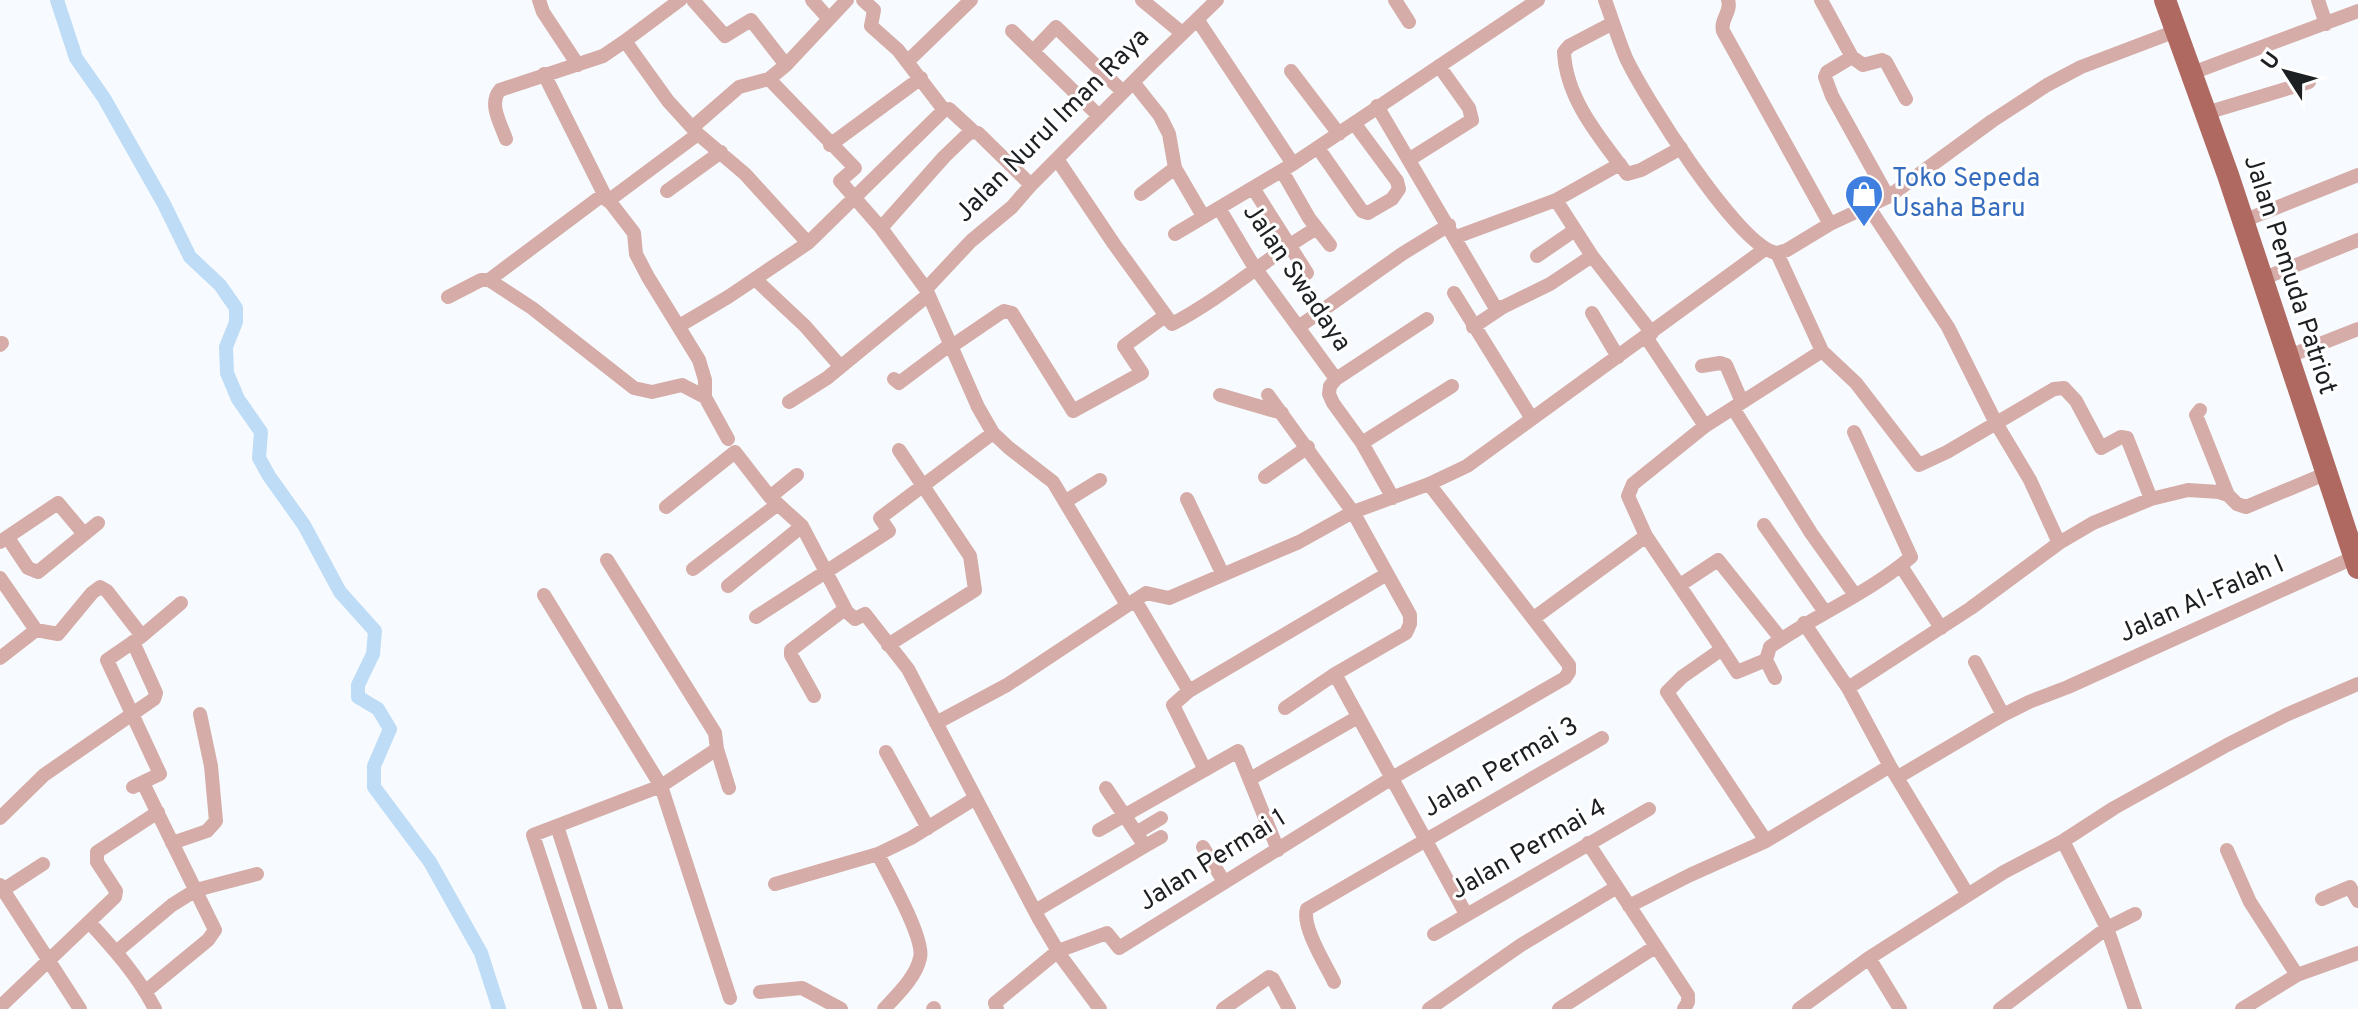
<svg xmlns="http://www.w3.org/2000/svg" width="2358" height="1009" font-family="Overpass,sans-serif">
  <style>
    .lines { fill: none; stroke-linecap: round; stroke-linejoin: round }
    .canal { stroke: #bedcf6; stroke-width: 14 }
    .minor { stroke: #d5aca7; stroke-width: 14 }
    .primary { stroke: #b06961; stroke-width: 22 }
    .labels { text-anchor: middle; dominant-baseline: central; stroke-width: 6; stroke-linejoin: round; paint-order: stroke }
    .street-label { font-size: 26px; fill: #1d2022; stroke: #fff }
    .shop-label { font-size: 26px; fill: #366cbe; stroke: #fff; text-anchor: start }
  </style>
  <rect width="100%" height="100%" fill="#f7fbff"/>
  <g class="lines">
    <!-- canal -->
    <path class="canal" d="M57,0l19,58 28,40 60,106 26,53 30,28 16,23v14l-10,25 1,26 11,26 23,33 -2,26 10,18 35,49 36,67 35,39 -2,23 -15,31v12l20,12 12,20 -16,37v21l56,75 51,91 18,56"/>
    <!-- minor -->
    <path class="minor" d="M539,0l4,12 35,53
      M680,0l-55,41 43,60 30,33 47,40 63,69
      M693,0l32,36 26,-16 35,45
      M812,0l17,19
      M863,0l11,10 -3,16 27,24 46,60
      M1142,0l40,33
      M1395,0l14,22
      M1605,0c7,19 13,39 21,58 19,40 108,181 147,194
      M1728,0c4,12 -8,19 -5,31l107,193
      M1821,0l31,57 11,8 19,-5 4,2 20,37
      M2318,0l8,24
      M1197,19l96,145
      M1613,23l-44,23 -5,6c2,47 36,86 63,122l14,-4 40,-22
      M1012,31l87,85
      M1034,50l22,-23 67,65
      M1852,57l-25,15 -2,5 7,19 56,101
      M907,62l64,-62
      M1291,71l48,63
      M2192,73l166,-62
      M544,74l60,120 30,39 2,21 12,23 51,83 6,20v17l23,42
      M769,79l86,89 -15,13 41,47 45,61 52,118 15,26 16,15 44,34 74,123
      M1133,82l27,34 9,18 6,34 28,48
      M1377,106l118,201h8l47,-23 42,-28
      M2206,113l103,-31
      M693,127l46,-40 30,-8 17,-14 61,-65
      M506,139c-5,-15 -18,-35 -6,-49l103,-34 22,-15
      M830,145l91,-67
      M1318,148l44,63 6,2 24,-14 7,-10 -2,-8 -43,-58
      M1057,159l57,85 58,80c52,-27 95,-67 145,-96
      M1410,159l62,-39 -3,-12 -30,-42
      M1282,171l27,47 21,27
      M1253,188l54,85
      M667,191l54,-39
      M1141,194l34,-26
      M1556,200l64,-36
      M608,201l90,-67
      M1868,206l80,121 48,96 34,57 29,63
      M1219,208l34,57 83,114
      M2243,221l115,-46
      M881,228l63,-71 26,-25 8,1 53,52
      M1175,234l118,-70 245,-164
      M1456,237l100,-37 36,56 60,77
      M1777,253l10,-3 43,-26 58,-27 104,-76 55,-36 34,-18 95,-36
      M1537,256l38,-26
      M755,279l50,47 35,40
      M2262,279l96,-39
      M489,280l115,-86
      M926,289l45,-48 41,-34 19,-22 120,-121 66,-64
      M1454,293l78,126
      M448,297l33,-17h8l43,28 102,80 18,4 30,-7 23,12
      M1592,313l26,44
      M679,326l49,-29 80,-54 136,-133 5,-1 25,23
      M1300,326l102,-72 47,-29
      M1473,327l30,-20
      M1646,337l59,89
      M0,345l2,-2
      M952,346l47,-32 5,-3 8,2 61,98 69,-38 -18,-27 41,-30
      M1822,351l34,32 63,82 28,-13 107,-63 10,-1 12,13 25,47 20,-11 6,1 24,61
      M2287,357l71,-28
      M1702,366l18,-3 6,2 16,37
      M894,379l5,4 52,-39
      M1220,395l62,18
      M1268,395l85,117 57,103v9l-4,9 -71,41 -50,34
      M789,402l38,-24 101,-83
      M1733,408l78,125 44,62
      M2200,410l-4,5 32,80
      M1362,443l90,-57
      M1265,477l43,-30
      M770,497l27,-22
      M1393,498l-31,-55 -29,-40 -4,-9 1,-8 6,-7 91,-60
      M1187,499l36,76
      M1066,501l34,-21
      M666,507l69,-55 35,45 32,29 45,86 8,7 10,-5 43,55 131,250 23,39 38,51
      M1764,525l61,87
      M8,538l20,30 10,4 60,-49
      M0,542l58,-39 26,31
      M607,560l108,173 2,16 12,39
      M1901,566l40,62
      M693,569l85,-65
      M0,578l36,52
      M1680,585l38,-25 63,79
      M728,586l74,-60
      M544,595l117,191 69,212
      M1135,600l54,91 -16,14 32,65
      M756,617l133,-86 -9,-13 113,-85
      M1534,618l112,-82
      M1804,623l44,65 42,78 78,129
      M888,645l87,-55 -5,-34 -71,-106
      M1722,649l15,23 29,-12
      M0,658l36,-28 22,4 34,-41 8,-6 7,4 35,45
      M1975,662l28,53
      M1335,674l131,240
      M1775,678l-9,-18 4,-13c45,-32 99,-54 141,-90l-57,-125
      M1848,688l123,-80 88,-65 34,-20 58,-24 37,-9 31,2 9,3 9,9 9,3 79,-33
      M1189,691l198,-117
      M814,696l-23,-41v-5l54,-41
      M936,723l71,-38 139,-92 23,5 130,-56 54,-30 76,-28 38,-18 298,-217
      M886,752l42,76
      M1898,777l105,-62 26,-13 39,-15 287,-130
      M1250,779l108,-62
      M143,783l72,147 -7,10 -62,51
      M133,787l27,-13 -53,-114 35,-24 39,-33
      M0,818l44,-43 110,-76 2,-6 -23,-51
      M557,826l59,183
      M1099,830l139,-79 40,99
      M1136,833l25,-15
      M1766,841l-99,-149 15,-15 40,-28 -76,-113 -18,-40 5,-12 72,-58 117,-75 -45,-98
      M2063,841l44,87 28,81
      M172,843l35,-12 9,-10 -5,-55 -11,-52
      M1588,843l100,152v7l-4,7
      M1145,846l16,-9
      M1203,847l21,35
      M2227,850l23,52 47,73 -55,34
      M878,854c10,21 47,84 42,104 -4,19 -23,37 -36,51
      M775,884l103,-30 33,-16 63,-39
      M0,885l80,124
      M3,890l40,-26
      M2322,899l28,-12 8,14
      M1629,906l61,-31 76,-34 124,-75
      M1035,911l110,-65 -39,-58
      M89,922c25,27 49,54 66,87
      M1434,934l215,-125
      M116,952l56,-47 24,-15 61,-16
      M1869,958l31,51
      M2297,975l61,-22
      M1334,982c-8,-17 -33,-56 -27,-73l295,-171
      M760,992l42,-4 39,21
      M0,1007l115,-110 1,-6 -19,-29v-10l61,-40
      M590,1009l-57,-174 128,-49 56,-37
      M933,1009l1,-1
      M997,1009l-2,-6 63,-52 49,-18 12,15 273,-170 173,-100 4,-6v-7l-140,-181
      M1223,1009l46,-32 4,2 16,30
      M1429,1009l92,-64 96,-58
      M1559,1009l96,-62
      M1799,1009l70,-51 135,-86 59,-31 51,-33 113,-63 61,-31 70,-30
      M2000,1009l107,-81 28,-14"/>
    <!-- primary -->
    <path class="primary" d="M2165,0l63,175 130,393"/>
  </g>
  <!-- icons -->
  <defs>
    <g id="shop-pin" transform="scale(2)"><path d="M0 17L-7.5 6A9.5 9.5 0 1 1 7.5 6Z" fill="#3f7fe0" stroke="#fff"/><path d="M-5-2.5h2.3a2.7 3.5 0 0 1 5.4 0H5L5.5 6h-11ZM-1.5-2.5h3a1.5 2.3 0 0 0-3 0Z" fill="#fff"/></g>
  </defs>
  <g fill-rule="evenodd">
    <use href="#shop-pin" x="1864" y="194"/>
  </g>
  <g class="labels">
    <!-- street labels -->
    <g class="street-label">
      <text transform="translate(1053 126) rotate(-45)">Jalan Nurul Iman Raya</text>
      <text transform="translate(2289 275) rotate(72)">Jalan Pemuda Patriot</text>
      <text transform="translate(1296 278) rotate(56)">Jalan Swadaya</text>
      <text transform="translate(2202 600) rotate(-24)">Jalan Al-Falah I</text>
      <text transform="translate(1501 768) rotate(-30)">Jalan Permai 3</text>
      <text transform="translate(1529 850) rotate(-30)">Jalan Permai 4</text>
      <text transform="translate(1213 861) rotate(-32)">Jalan Permai 1</text>
    </g>
    <!-- shop labels -->
    <g class="shop-label">
      <text x="1892" y="179">Toko Sepeda<tspan x="1892" dy="30">Usaha Baru</tspan></text>
    </g>
  </g>
  <!-- north arrow -->
  <g transform="translate(2286 72) rotate(306)" stroke="#ffffff" stroke-width="6" paint-order="stroke">
  <path d="M0-6L14 30L0 20L-14 30Z" fill="#1d2022"/>
  <text y="-12" font-size="22" font-weight="bold" text-anchor="middle" fill="#1d2022">U</text>
  </g>
</svg>
